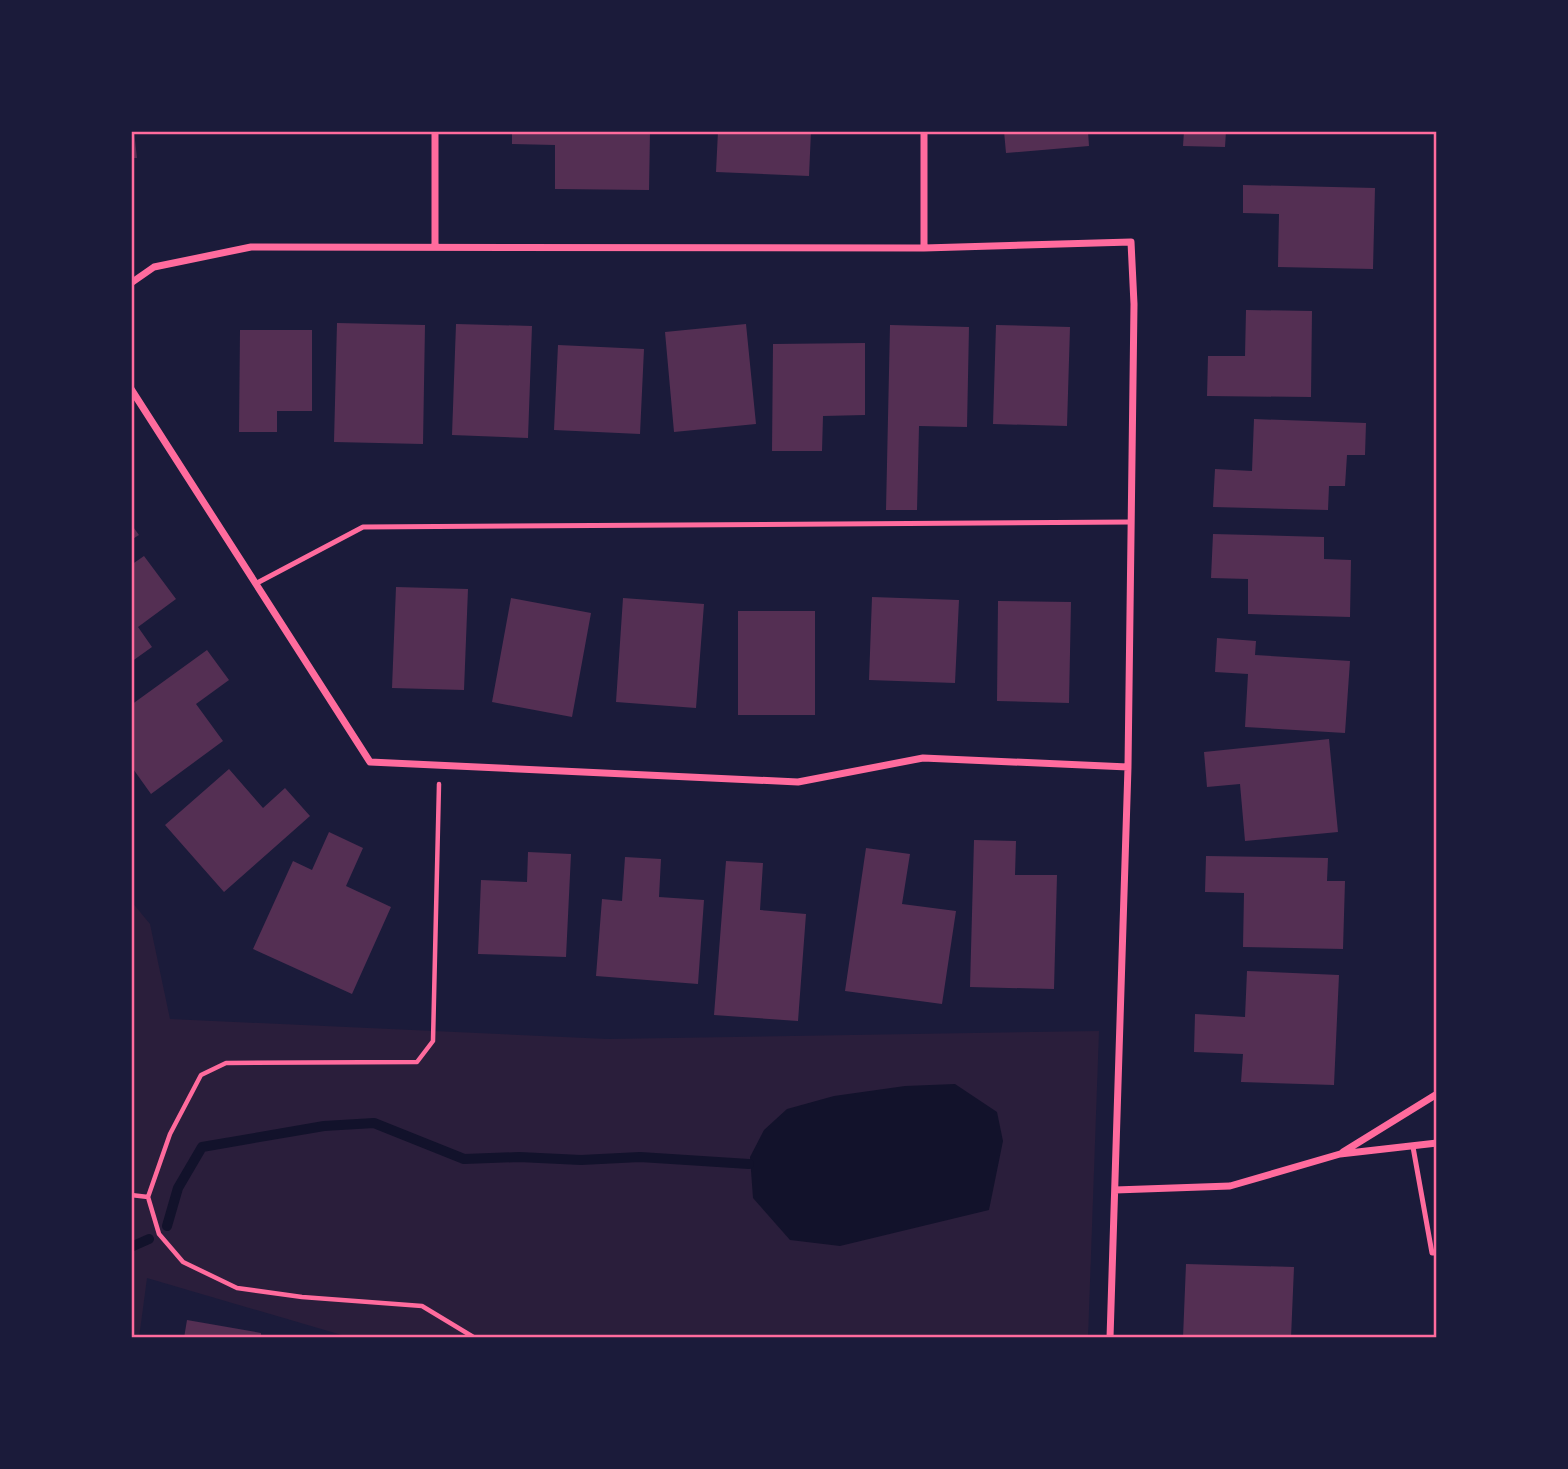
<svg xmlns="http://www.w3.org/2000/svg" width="1568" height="1469" font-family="'IBM Plex Sans',sans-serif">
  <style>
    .green { fill: #2a1e3b }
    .water { fill: #12122b }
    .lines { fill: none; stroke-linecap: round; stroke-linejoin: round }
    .stream { stroke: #12122b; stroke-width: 10 }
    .building { fill: #542f53 }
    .path { stroke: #ff6b9d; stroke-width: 4.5 }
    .service { stroke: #ff6b9d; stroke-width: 5 }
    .minor { stroke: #ff6b9d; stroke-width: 7 }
    .neatline { fill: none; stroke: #ff6b9d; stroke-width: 2.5 }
  </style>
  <rect width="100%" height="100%" fill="#1b1b3a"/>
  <!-- green -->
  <path class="green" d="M131,901l19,23 20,95 438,20 491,-8 -11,307h-736l-205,-60 -8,60h-8z"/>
  <!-- water -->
  <path class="water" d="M955,1084l42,28 6,29 -14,69 -149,36 -50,-6 -37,-42 -3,-41 14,-27 23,-21 47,-13 71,-10z"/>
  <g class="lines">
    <!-- stream -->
    <path class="stream" d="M167,1226l11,-38 24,-41 122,-21 50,-3 90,36 55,-2 62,3 59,-3 109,7
      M131,1247l18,-8"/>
  </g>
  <!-- building -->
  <path class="building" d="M131,131h3l3,27h-6z
    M512,131h138l-1,59 -94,-1v-44l-43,-1z
    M718,131h93l-2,45 -93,-4z
    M1004,131h84l1,15 -83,7z
    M1184,131h42l-1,16 -42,-1z
    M1243,185l132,3 -2,81 -95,-2 1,-53 -36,-1z
    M1246,310l66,1 -1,86 -104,-1 1,-40h37z
    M337,323l88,2 -2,119 -89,-2z
    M456,324l76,2 -4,112 -76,-3z
    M746,324l10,100 -82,8 -9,-100z
    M890,325l79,2 -2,100 -48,-1 -2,84h-31z
    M996,325l74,2 -3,99 -74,-2z
    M240,330h72v81h-35v21h-38z
    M865,343v72l-42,1 -1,35h-50l1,-107z
    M558,345l86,4 -4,85 -86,-4z
    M1254,419l112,4 -1,32h-18l-2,31h-16l-1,24 -115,-3 2,-38 37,2z
    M131,524l8,11 -8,5z
    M1213,534l111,3v22l27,1 -1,57 -102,-3v-35l-37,-1z
    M144,556l32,43 -38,28 14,20 -21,15v-97z
    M396,587l72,2 -4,101 -72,-2z
    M872,597l87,3 -4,83 -86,-3z
    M511,598l80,15 -19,104 -80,-15z
    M623,598l81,6 -8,104 -80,-6z
    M998,601l73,1 -2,101 -72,-2z
    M738,611h77v104h-77z
    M1217,638l39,3 -1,14 95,6 -5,72 -100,-6 3,-53 -33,-2z
    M207,650l22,30 -33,24 27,37 -72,53 -20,-28v-61z
    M1329,739l9,93 -93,9 -5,-57 -33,3 -3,-35z
    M229,769l34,39 22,-20 25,28 -86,76 -59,-67z
    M329,832l34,16 -17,38 45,21 -39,87 -99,-45 40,-88 19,9z
    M974,840l42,1 -1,34h42l-3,114 -84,-2z
    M866,848l44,6 -8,50 54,7 -14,93 -97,-13z
    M528,852l43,2 -5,103 -88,-3 3,-74 46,2z
    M1206,856l122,2 -1,23h18l-2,68 -100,-2 1,-54 -39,-1z
    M625,857l36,2 -2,38 45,3 -6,84 -102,-8 6,-77 20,2z
    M726,861l37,2 -3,47 46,4 -8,107 -84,-6z
    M1247,971l92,4 -5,110 -93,-3 2,-28 -49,-2 1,-38 50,3z
    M1186,1264l108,3 -3,71h-108z
    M187,1320l74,13v5h-77z"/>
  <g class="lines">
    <!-- path -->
    <path class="path" d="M439,784l-6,257 -16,21 -191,1 -25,12 -31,59 -22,63 11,37 24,28 54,26 65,9 120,9 53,32
      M131,1195l17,2"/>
    <!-- service -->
    <path class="service" d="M257,583l106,-56 768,-5
      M1413,1147l19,106h5"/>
    <!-- minor -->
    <path class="minor" d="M435,131v116
      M924,131v117
      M131,283l23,-16 97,-20 673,1 207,-6 3,62 -6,463 -18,571
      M131,389l239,373 428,20 125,-24 205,9
      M1343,1152l94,-58
      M1115,1190l115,-4 110,-32 97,-11"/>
  </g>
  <!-- border -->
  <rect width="1568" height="1469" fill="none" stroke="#1b1b3a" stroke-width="266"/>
  <rect x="133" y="133" width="1302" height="1203" class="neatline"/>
</svg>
